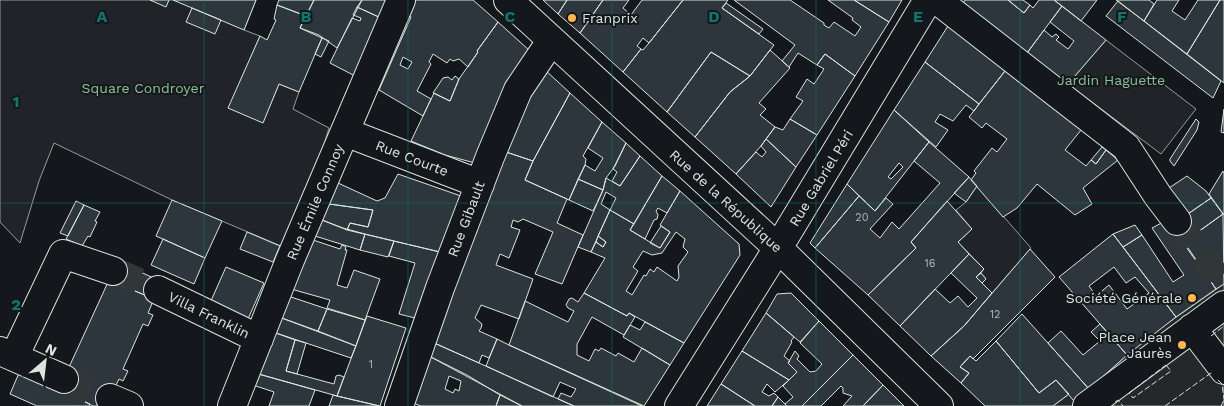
<svg xmlns="http://www.w3.org/2000/svg" width="1224" height="406" font-family="'Work Sans',sans-serif">
  <style>
    .green { fill: #202428; stroke: #939e99 }
    .parking { fill: #24282b; stroke: #939e99 }
    .building { fill: #2c363c; stroke: #d8e6dc; fill-rule: evenodd }
    .lines { fill: none; stroke-linecap: round; stroke-linejoin: round }
    .minor-tunnel { stroke: #313739; stroke-width: 28; stroke-dasharray: 28 14; stroke-linecap: butt }
    .minor-casing { stroke: #d8e6dc; stroke-width: 30 }
    .minor { stroke: #14181c; stroke-width: 28 }
    .fence { stroke: #d8e6dc; stroke-width: 1; stroke-dasharray: 6 2.5; stroke-linecap: butt }
    .grid { fill: none; stroke: #0f766e; stroke-width: 1; stroke-opacity: 0.55 }
    .poi-dot { fill: #ffb74d; stroke: #14181c; stroke-width: 2 }
    .labels { text-anchor: middle; dominant-baseline: central; stroke-width: 4; stroke-linejoin: round; paint-order: stroke }
    .number-label { font-size: 11px; fill: #adbab4 }
    .poi-label { font-size: 14px; fill: #d8e6dc; stroke: #14181c; text-anchor: end }
    .park-label { font-size: 14px; fill: #8ac095; stroke: #14181c }
    .street-label { font-size: 14px; fill: #d8e6dc; stroke: #14181c }
    .grid-label { font-size: 16px; text-anchor: middle; font-weight: bold; fill: #0f766e; stroke: #14181c; stroke-width: 4; stroke-linejoin: round; paint-order: stroke }
  </style>
  <rect width="100%" height="100%" fill="#14181c"/>
  <!-- green -->
  <path class="green" d="M0,0h256l-12,30 16,6 -31,72 34,14 16,-38 20,8 -6,17 36,19 -6,20 -42,98 -109,-46 -118,-57 -15,38 -19,62 -20,-21z
    M1106,40l90,69 -35,45 -93,-70z
    M977,186l54,62 -39,45 -10,-10 4,-4 -5,-6 3,-4 -26,-27 14,-13 -16,-19 10,-8z"/>
  <!-- parking -->
  <path class="parking" d="M1224,284v122h-171l16,-12 5,7 78,-67z"/>
  <!-- building -->
  <path class="building" d="M150,0h19l-3,7z
    M173,0h83l-12,30z
    M279,0h35l-8,16 -29,-11z
    M314,0h48l-25,48 -18,-13 -19,-7z
    M362,0h27l-8,18 -24,-11z
    M416,0h57l25,22 -21,29 1,1 -10,15 -9,-8 -6,2 -3,-2 -3,4 -14,-9 -4,8 2,2 -14,27 14,8 -8,17 -44,-26 32,-73 -3,-2zM403,57l9,5 -4,7 -8,-4z
    M543,0h24l-9,14z
    M567,0h36l-23,33 -22,-19z
    M603,0h26l-6,8 8,7 11,-15h41l-34,43 -6,-5 -6,8 4,3 -18,23 -43,-39z
    M683,0h45l-6,8 52,37 -24,31 -39,-24 -44,60 -44,-40 18,-23 2,1 6,-7z
    M734,0h56l34,23v2l5,3 5,-6 21,14 6,-9 -9,-7 1,-2 -25,-18h26l35,22 -34,54 -30,-22 -8,11 -19,-12 -9,14 -7,-6 13,-16z
    M854,0h48l-13,22z
    M965,0h43l16,13 6,-8 3,3 6,-8h15l8,6 -35,47 -64,-50z
    M1008,0h15l7,5 -6,8z
    M1054,0h43l-16,21z
    M1116,0h33l5,4 -10,17z
    M1157,0h22l-7,11 13,9 13,-20h22l-33,54 -43,-33z
    M1220,0h4v83l-37,-29z
    M1118,1l103,80 -8,17 -107,-82z
    M726,3l37,26 -4,5 -37,-26z
    M277,5l29,11 -6,12 22,10 -23,54 -20,-8 -16,39 -35,-15 32,-72 7,4 9,-20 -2,-1z
    M1062,6l44,34 -38,44 -41,-31 17,-23 8,7 4,-3 3,3 -3,3 12,9 6,-8 -24,-19z
    M357,7l24,11 -26,58 -25,-13 22,-45 8,3 1,-3 -8,-3z
    M192,8l29,12 -6,14 -29,-12z
    M498,22l32,29 -55,112 -30,-8 -34,-14 23,-48 16,8 9,-22 19,-27 -1,-1z
    M948,26l57,45 -26,33 -54,-42z
    M322,38l7,3 -8,16 -6,-3z
    M770,50l20,18 -31,35 7,6 -6,6 15,12 -14,19 -25,28 -41,-37 35,-45 20,-16z
    M711,52l39,24 -20,16 -35,45 -28,-25z
    M825,54l30,22 -38,59 -27,-16 13,-18 -7,-4 11,-18 7,5 10,-15 -7,-4z
    M925,62l54,42 -5,7 -8,-6 -13,16 -13,-7 -5,8 13,8 -12,17 -42,-37z
    M544,69l26,24 -37,68 -27,-9 31,-80z
    M1005,71l76,59 -16,20 21,16 5,-6 5,4 10,-14 12,10 -35,28 9,16 -17,11 -38,-31 -20,24 -14,9 -32,-37 5,-7 -2,-2 18,-23 5,4 10,-13 -21,-16 -4,5 -13,-11z
    M455,76l4,3 -9,22 -17,-8 10,-15 5,-1 4,3z
    M570,93l32,29 -19,34 3,3 -1,6 -16,35 -44,-20 8,-19z
    M1224,109v24l-3,-1z
    M894,110l35,32 -54,69 -28,-27zM899,163l4,4 -12,12 -3,-2z
    M790,119l27,16 -21,32 -30,-28 9,-12 8,3z
    M1196,119l3,3 -2,8 -23,36 -4,-5v-2z
    M602,122l24,21 -11,23 -9,12 -3,12 -25,-11 7,-14 10,6 8,-13 -15,-10z
    M766,139l30,28 -25,40 -35,-33 20,-22 6,5 4,-5 -5,-6z
    M929,142l40,35 -58,65 5,6 -48,47 -53,-47 44,-52 16,15 11,-13 7,6 -23,25 10,9 12,-16 7,7 41,-46 -26,-22z
    M626,143l14,13 -20,30 -8,-5 5,-9 -4,-3z
    M1102,147l4,3 -10,14 -5,-4z
    M506,152l27,9 -8,19 42,19 -10,24 26,12 -21,49 -27,-10 18,-42 -30,-13 -5,3 -5,-2 -2,7 9,3 -11,28 -9,-4 -4,11 37,14 -14,40 -38,-14 -6,13 7,6 -1,4 -2,3 18,8 -8,19 -7,-3 -3,8 -47,-21z
    M640,156l22,20 -28,48 -24,-14 -19,42 -13,-5 25,-57 3,-12 14,8zM606,192l10,6 -6,12 -9,-6z
    M1223,171l1,2v42l-15,-21z
    M398,174l63,22 -21,56 -93,-22 3,-7 18,4 5,-17 -44,-6 9,-21 39,18 8,-3z
    M662,176l18,15 -13,22 -9,-5 -2,3 2,4 -1,4 -3,1 -9,19 -15,-9z
    M1187,176l19,15 5,7 -29,20 -19,-26z
    M969,177l8,9 -11,16 -12,-9z
    M578,179l25,11 -10,21 -24,-11z
    M847,184l12,12 -44,52 -5,-5z
    M680,191l59,53 1,11 -56,88 -55,-30 -2,3 -43,-23 21,-35 -14,-6 5,-10 7,5 3,-5 -8,-6 12,-26 24,14 -4,6 30,18 10,-16 -10,-7zM676,232l9,7 -2,8 5,5 -10,14 1,11 -2,4 -20,-14 -3,5 -4,-3 -4,7 -2,-1 -12,20 -6,-4 12,-20 -5,-4 10,-16 9,4 10,-2z
    M1211,198l12,16 -39,28 -12,-17z
    M172,200l50,21 -17,37 -49,-22z
    M76,201l8,4 -16,31 -8,-3z
    M947,201l25,28 -14,13 11,12 -69,72 -32,-31 48,-47 -5,-6z
    M329,204l44,6 -5,17 -18,-4 -3,7 -25,-10z
    M84,205l16,7 -5,9 2,1 -7,15 -2,-1 -6,10 -16,-7z
    M1223,214l1,70 -8,5 -32,-47z
    M322,220l21,8 22,6 -5,16 -45,-14z
    M1167,220l49,69 -40,28 -53,-70 19,-12 31,47 11,-7 -32,-47z
    M1135,225l7,10 -19,12 -10,-13z
    M661,226l9,6 -10,16 -10,-5z
    M247,232l33,14 -7,16 -33,-13z
    M365,234l29,7 -6,16 -28,-7z
    M1113,234l63,83 -49,38 -68,-78zM1114,267l12,16 9,-6 14,16 -22,16 -18,-24 -13,11 -7,-10z
    M598,236l8,6 -3,5 -7,-5z
    M163,239l42,19 -11,26 -43,-19z
    M313,240l27,9 2,-4 4,2 -1,3h2l-10,35 10,3 7,-18 26,9 -15,41 -38,-12 3,-8 -39,-11z
    M394,241l46,11 -21,67 -20,-5 16,-51 -26,-7z
    M1030,249l25,28 -82,82 -3,-3 -10,11 9,6 -8,10 -30,-27 33,-30z
    M969,254l15,15 -8,8 16,16 -28,33 -33,30 -31,-30 35,-37 15,14 8,-7 10,11 9,-9 -26,-25z
    M117,261l45,21 -8,17 -45,-19z
    M226,267l38,16 -16,36 -38,-16z
    M981,273l5,6 -4,4 -6,-6z
    M109,280l45,19 -6,14 5,2 -5,11 -5,-2 -20,45 5,2 -5,10 -4,-2 -13,27h-13l-34,-17z
    M584,293l43,23 2,-3 6,4 -11,18 -32,-18 -15,27v11l12,6 6,-12 4,2 2,-3 15,8 2,-3 16,9 8,-14 28,17 -26,41 -135,-61 16,-44 43,21 6,-11 -6,-3 -2,-3 3,-6 3,-1 6,4z
    M791,293l28,28 -19,21 -34,-29 11,-19z
    M288,296l39,13 -9,22 -39,-14z
    M327,309l38,11 -9,26 -38,-15z
    M766,313l28,24 -3,4 1,1 -8,14 6,5 -2,2 9,9 -8,8 -47,-29z
    M1022,314l67,75 -15,12 -18,-21 -17,13 -43,-52z
    M367,316l39,12 -26,78 -43,-10z
    M279,317l77,29 -5,12 -78,-26z
    M819,321l34,34 -51,51h-15l-2,-2 8,-7 -10,-11 14,-14 -9,-9 7,-12 4,5 -2,3 13,13 6,-1 6,-7 -22,-21z
    M645,322l39,21 -14,22 -47,-28 7,-12 10,5z
    M1100,324l27,31 -38,34 -41,-46 13,-12 22,24 17,-14 -9,-9z
    M273,332l22,8 -9,31 48,13 2,-8 3,-1 5,2 -7,19 -82,-23z
    M497,339l12,6 133,61h-68l-16,-7 3,-6 10,4 5,-8 -16,-7 -7,15 -67,-31z
    M295,340l11,3 -9,31 -11,-3z
    M996,341l43,52 17,-13 13,14 -16,12h-68l-24,-23 8,-10 -9,-6 10,-11 6,5z
    M432,342l47,21 95,43h-52l-95,-51z
    M742,351l47,29 -14,12 -8,-8 -5,8 7,4 5,-3 4,4 -6,9h-17l-34,-22z
    M427,355l40,20 33,20 -4,11h-75l-11,-4zM449,376l12,5 -2,10 -4,-2 -2,4 -8,-4z
    M853,355l30,30 -20,21h-20l9,-10 -9,-3v-5l-2,-2 -20,20h-19z
    M19,373l71,31 -1,2h-52l-27,-12z
    M255,373l60,17 -6,16h-40l5,-14 -24,-8z
    M721,384l34,22h-48z
    M883,385l21,21h-41z
    M333,395l4,1 42,10h-50z
    M500,395l22,11h-26z
    M778,397l9,9h-15z"/>
  <g class="lines">
    <!-- minor-tunnel -->
    <path class="minor-tunnel" d="M1177,221l47,67
      M113,271l45,19
      M64,379l46,19"/>
    <!-- minor casing -->
    <g class="minor-casing">
      <path id="minor" d="M508,0l270,248 161,158
        M937,0l189,147 32,49 19,25
        M345,132l135,52
        M158,290l101,49
        M1192,328l32,42
        M0,351l64,28
        M14,357l49,-103 50,17
        M110,398l19,8
        M232,406l58,-146 111,-260
        M399,406l41,-118 50,-131 28,-67 33,-49
        M679,406l99,-158 150,-248
        M1087,406l137,-101"/>
    </g>
    <!-- minor -->
    <use href="#minor" class="minor"/>
    <!-- fence -->
    <path class="fence" d="M1211,336l13,-10
      M1166,365l5,6 -38,27 -4,-5z
      M1218,380l4,4 2,15
      M1115,402l3,-2 5,6
      M1165,406l46,-33 2,2
      M1221,406l3,-6"/>
  </g>
  <!-- grid -->
  <path class="grid" d="M204,0v406M408,0v406M612,0v406M816,0v406M1020,0v406M0,203h1224"/>
  <!-- markers -->
  <g class="poi-dot">
    <circle cx="572" cy="18" r="5"/>
    <circle cx="1192" cy="298" r="5"/>
    <circle cx="1182" cy="345" r="5"/>
  </g>
  <g class="labels">
    <!-- number labels -->
    <g class="number-label">
      <text x="862" y="217">20</text>
      <text x="930" y="263">16</text>
      <text x="995" y="314">12</text>
      <text x="371" y="364">1</text>
    </g>
    <!-- poi labels -->
    <g class="poi-label">
      <text x="582" y="18" text-anchor="start">Franprix</text>
      <text x="1182" y="298">Société Générale</text>
      <text x="1172" y="337">Place Jean<tspan x="1172" dy="16">Jaurès</tspan></text>
    </g>
    <!-- park labels -->
    <g class="park-label">
      <text x="1111" y="80">Jardin Haguette</text>
      <text x="143" y="88">Square Condroyer</text>
    </g>
    <!-- street labels -->
    <g class="street-label">
      <text transform="translate(412 158) rotate(21)">Rue Courte</text>
      <text transform="translate(821 178) rotate(-59)">Rue Gabriel Péri</text>
      <text transform="translate(726 201) rotate(42)">Rue de la République</text>
      <text transform="translate(315 202) rotate(-67)">Rue Émile Connoy</text>
      <text transform="translate(466 219) rotate(-69)">Rue Gibault</text>
      <text transform="translate(209 315) rotate(26)">Villa Franklin</text>
    </g>
  </g>
  <g class="grid-label">
    <text x="102" y="22">A</text>
    <text x="306" y="22">B</text>
    <text x="510" y="22">C</text>
    <text x="714" y="22">D</text>
    <text x="918" y="22">E</text>
    <text x="1122" y="22">F</text>
    <text x="16" y="107">1</text>
    <text x="16" y="310">2</text>
  </g>
  <!-- north arrow -->
  <g transform="translate(45 361) rotate(28)" stroke="#14181c" stroke-width="4" paint-order="stroke">
  <path d="M0-4L9 19L0 12L-9 19Z" fill="#d8e6dc"/>
  <text y="-8" font-size="14" font-weight="bold" text-anchor="middle" fill="#d8e6dc">N</text>
  </g>
</svg>
